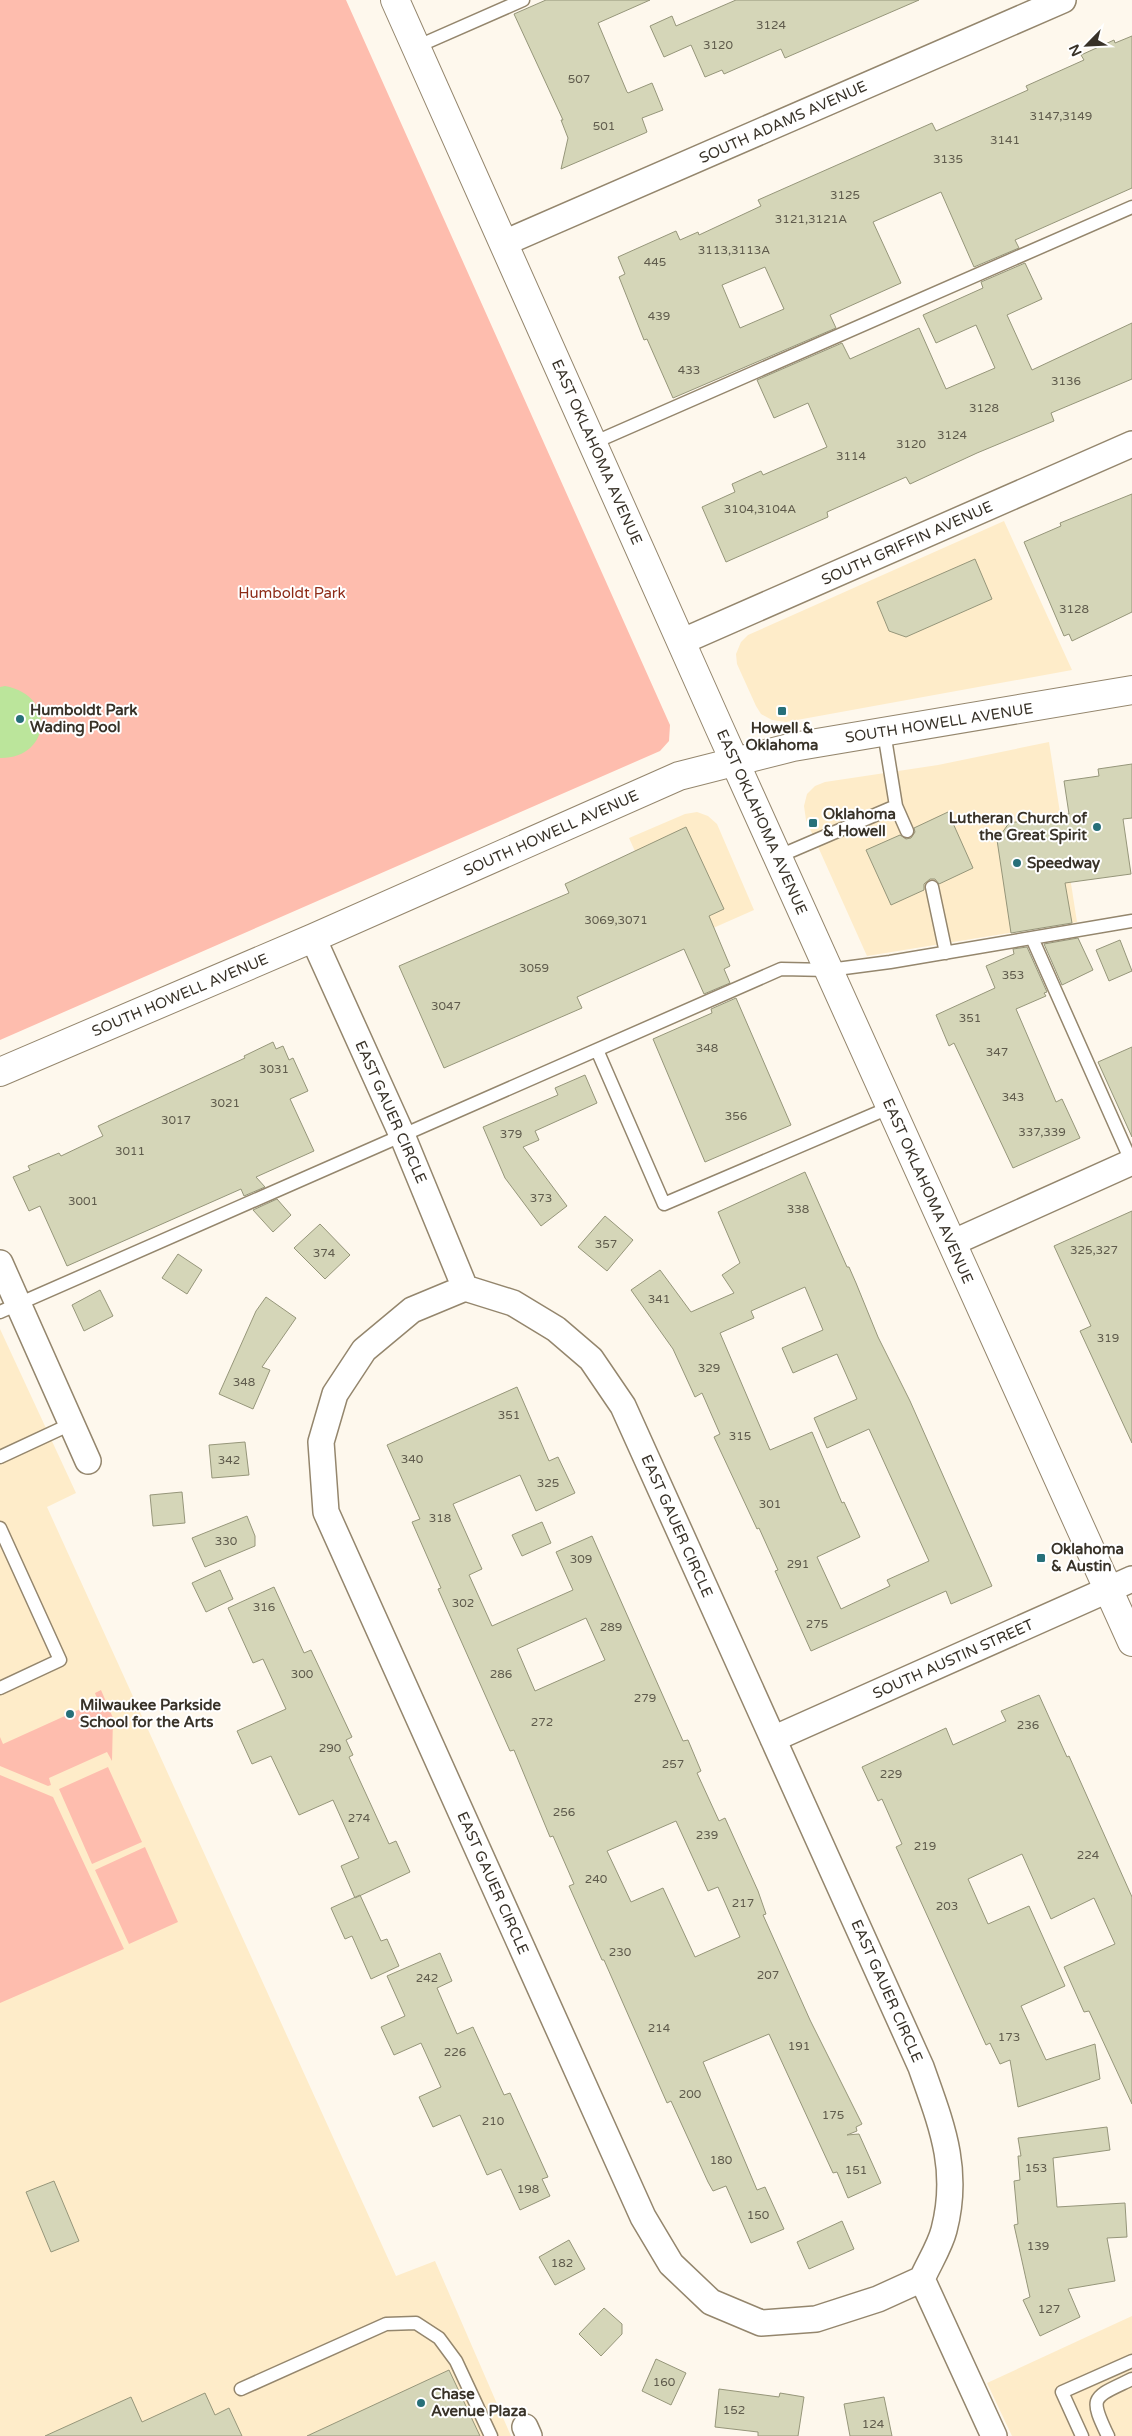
<svg xmlns="http://www.w3.org/2000/svg" width="1132" height="2436" font-family="'Varela Round',sans-serif">
  <style>
    .built { fill: #feecc9 }
    .green { fill: #febdae }
    .water { fill: #bbe59b }
    .building { fill: #d5d6b8; stroke: #96967a; fill-rule: evenodd }
    .lines { fill: none; stroke-linecap: round; stroke-linejoin: round }
    .lane-casing { stroke: #94866d; stroke-width: 15 }
    .street-casing { stroke: #94866d; stroke-width: 28 }
    .secondary-casing { stroke: #94866d; stroke-width: 30 }
    .lane { stroke: #fff; stroke-width: 12 }
    .street { stroke: #fff; stroke-width: 25 }
    .secondary { stroke: #fff; stroke-width: 28 }
    .poi-dot { fill: #277079; stroke: #fff; stroke-width: 2 }
    .labels { text-anchor: middle; dominant-baseline: central; stroke-width: 4; stroke-linejoin: round; paint-order: stroke }
    .number-label { font-size: 12px; fill: #5f5b4c }
    .street-label { font-size: 15px; fill: #383228; stroke: #fff }
    .park-label { font-size: 15px; fill: #8e2b16; stroke: #fff }
    .poi-label { font-size: 15px; font-weight: bold; fill: #383228; stroke: #fff; text-anchor: start }
  </style>
  <rect width="100%" height="100%" fill="#fef8ed"/>
  <!-- built -->
  <path class="built" d="M1004,521l68,149 -286,52 -14,-2 -11,-6 -5,-8 -19,-42 -1,-10 5,-12 7,-7z
    M1049,742l28,180 -210,34 -61,-136 -2,-14 3,-12 8,-8 10,-4 113,-17z
    M697,812l11,4 9,8 37,86 -77,34 -48,-106 56,-24z
    M0,1329l76,164 -29,14 349,769 39,-15 76,175h-511z
    M1132,2316v120h-120l-25,-53z"/>
  <!-- green -->
  <path class="green" d="M0,0h346l324,725 -1,16 -9,10 -660,289z
    M101,1690l12,28 -1,43 -5,-9 -58,26 2,7 -3,1 -48,-20v-29l3,7 95,-43 -3,-8z
    M108,1767l34,75 -50,22 -33,-75z
    M0,1775l53,22 71,152 -124,54z
    M145,1847l33,75 -49,22 -34,-74z"/>
  <!-- water -->
  <path class="water" d="M5,686c53,10 45,73 -5,72v-71z"/>
  <!-- building -->
  <path class="building" d="M546,0h104l-52,23 29,69 1,1 24,-10 11,27 -21,8 5,14 -2,1 -84,36 7,-31 -7,-18h2l-49,-106z
    M736,0h183l-134,58 -4,-9 -57,25 -2,-4 -17,7 -14,-32 -27,12 -14,-31 22,-10 4,10z
    M1132,36v152l-117,52 4,8 -45,19 -33,-75 -68,30 28,61 -71,32 6,13 -163,70 -26,-59 -3,1 -25,-63 6,-3 -7,-17 58,-26 4,9 18,-8 1,3 62,-29 -3,-6 174,-77 4,8 92,-41 -2,-4 58,-26 -3,-5 33,-15 1,3zM765,267l19,42 -44,19 -18,-43z
    M1025,263l17,36 -35,16 25,55 100,-47v56l-81,34 3,8 -77,32 -67,31 -4,-7 -79,35 1,5 -102,45 -24,-55 33,-15 -3,-8 29,-13 2,4 64,-28 -19,-44 -34,15 -17,-38 85,-37 8,16 69,-31 27,61 49,-21 -19,-43 -40,18 -13,-28 60,-27 -2,-6z
    M1132,494v118l-60,29 -3,-7 -5,2 -40,-94 37,-16 -1,-3z
    M975,559l17,40 -86,38 -17,-6 -12,-29z
    M1132,764v54l-9,1 8,55 -66,9 7,40 -61,10 -14,-93 12,-17 60,-9 -5,-33 35,-5 -1,-7z
    M948,812l25,56 -34,16 -4,-5h-5l-6,5v6l-33,15 -25,-55 34,-15 6,4 5,-1 4,-6 -1,-4z
    M686,827l38,82 -15,7 21,50 -6,3 6,14 -26,11 -20,-45 -107,48 5,11 -138,60 -45,-102 170,-73 -4,-9z
    M1078,938l15,32 -31,15 -18,-41z
    M1120,940l12,31 -23,10 -13,-31z
    M1027,947l20,45 -3,1 2,3 -30,13 40,93 6,-3 18,39 -67,30 -59,-125 -5,3 -13,-31 59,-27 -9,-22 28,-12 -1,-5z
    M736,998l55,127 -86,37 -52,-123 59,-26 -1,-4z
    M273,1042l3,7 7,-3 6,14 4,-2 15,33 -18,8 24,52 -58,26 9,10 -21,9 -3,-7 -174,77 -27,-60 -11,5 -16,-34 17,-7 -2,-4 31,-13 2,3 42,-20 -5,-10 147,-68 -1,-2z
    M1132,1047v90l-34,-75z
    M585,1075l12,28 -62,28 4,9 -16,7 44,59 -26,20 -36,-48 -22,-51 75,-32 -3,-7z
    M805,1172l42,95h2l7,16 22,54 32,64 82,185 -41,18 -5,-13 -135,60 -36,-80 3,-1 -19,-42 -2,1 -43,-92 6,-3 -18,-41 -7,4 -22,-48 -42,-59 29,-20 31,42 43,-19 -12,-18 18,-12 -22,-51zM805,1287l18,43 -41,18 11,25 44,-19 20,45 -43,19 13,30 42,-19 60,132 -42,19 3,6 -49,23 -24,-52 43,-20 -16,-35 -2,1 -30,-71 -42,18 -50,-117 34,-15 -3,-7z
    M277,1199l14,16 -18,17 -20,-22z
    M1132,1211v232l-52,-112 11,-5 -37,-80z
    M605,1216l28,24 -26,31 -29,-24z
    M320,1224l30,31 -25,24 -31,-31z
    M178,1254l24,16 -15,24 -25,-16z
    M100,1290l13,26 -29,15 -12,-26z
    M266,1297l30,21 -34,49 8,3 -17,39 -34,-15 37,-83z
    M517,1387l32,74 9,-4 17,36 -39,18 -16,-36 -67,29 29,65 -13,6 23,51 81,-36 -17,-38 36,-16 91,205 5,-1 13,31 -4,2 22,48 6,-3 33,73 8,23 -3,1 47,105 52,104 -6,3 1,4 -10,4 12,-1 22,49 -33,15 -11,-26 -4,1 -64,-139 -66,28 54,128 8,-3 19,42 -33,14 -25,-57 -13,5 -5,-9 -37,-81 -4,2 -63,-143h-2l-33,-74 5,-2 -21,-48 -3,1 -36,-87 -4,1 -72,-162 3,-1 -29,-66 8,-3 -33,-74zM586,1618l19,42 -70,31 -18,-42zM676,1821l32,70 10,-4 22,50 -45,20 -32,-69 -32,14 -24,-51z
    M245,1442l4,33 -37,3 -3,-33z
    M182,1492l3,31 -32,3 -3,-31z
    M247,1516l8,20v10l-50,21 -13,-29z
    M542,1522l9,21 -29,13 -10,-21z
    M220,1570l13,29 -27,13 -14,-29z
    M274,1587l30,66 7,-3 41,87 -6,3 7,15 -4,2 40,87 7,-3 14,31 -55,26 -14,-32 18,-8 -26,-58 -34,15 -28,-59 -19,8 -15,-33 49,-22 -23,-50 -10,4 -25,-55z
    M1039,1695l28,62 2,-1 63,141v207l-43,-93 -5,1 -20,-45 51,-23 -21,-46 -43,21 -29,-65 -54,25 20,45 41,-18 36,80 -44,20 25,54 49,-16 5,35 -82,28 -8,-47 -10,4 -10,-21 -4,2 -90,-198 6,-3 -20,-45 -4,2 -16,-34 84,-39 7,17 53,-24 -5,-10z
    M360,1895l21,46 6,-2 12,27 -28,13 -19,-43 -7,3 -14,-31z
    M440,1953l12,28 -15,7 20,46 16,-7 31,68 6,-2 38,84 -6,2 8,17 -30,14 -19,-41 -14,6 -27,-60 -27,12 -14,-30 22,-10 -20,-44 -27,12 -13,-28 24,-11 -18,-40z
    M1107,2127l3,23 -57,8 4,49 68,-4 2,34 -20,1 8,43 -47,8 12,28 -40,19 -17,-36 7,-3 -16,-72 4,-1 -4,-43 6,-1 -2,-24h3l-3,-18z
    M54,2181l25,60 -28,11 -25,-60z
    M842,2221l12,28 -45,20 -12,-27z
    M569,2240l16,29 -30,16 -16,-28z
    M604,2308l18,16v10l-21,22 -22,-22z
    M656,2359l30,14 -15,32 -29,-14z
    M449,2370l31,66h-173z
    M719,2389l60,8 1,-4 24,4 -6,39h-40v-4l-43,-5z
    M205,2393l10,22 14,-7 13,28h-197l86,-39 11,25z
    M884,2397l8,39h-42l-6,-32z"/>
  <g class="lines">
    <!-- lane casing -->
    <g class="lane-casing">
      <path id="lane" d="M416,47l107,-47
        M593,443l539,-236
        M884,732l12,74 11,25
        M777,857l119,-51
        M932,887l14,66
        M1032,938l100,225
        M597,1050l67,154 227,-97
        M0,1312l781,-343 48,1 61,-8 242,-41
        M0,1457l71,-33
        M0,1528l60,132 -60,28
        M241,2389l145,-65 30,-1 23,15 17,23 35,75
        M1082,2436l-20,-44 70,-31
        M1108,2436c-20,-41 -15,-38 24,-57"/>
    </g>
    <!-- street casing -->
    <g class="street-casing">
      <path id="street" d="M504,243l559,-243
        M681,642l451,-198
        M313,938l89,197 63,153 48,15 43,26 35,30 32,47 298,661c20,57 39,101 23,163 -4,16 -15,33 -22,49l72,157
        M952,1243l180,-81
        M0,1263l88,198
        M465,1288l-53,22 -48,40 -29,44 -14,48 5,70 317,705 28,47 40,38 50,21 55,-4 62,-20 44,-20
        M773,1739l359,-160
        M525,2427l4,9"/>
    </g>
    <!-- secondary casing -->
    <g class="secondary-casing">
      <path id="secondary" d="M395,0l324,727 413,915
        M0,1072l313,-134 366,-162 114,-29 339,-57"/>
    </g>
    <!-- lane -->
    <use href="#lane" class="lane"/>
    <!-- street -->
    <use href="#street" class="street"/>
    <!-- secondary -->
    <use href="#secondary" class="secondary"/>
  </g>
  <!-- markers -->
  <g class="poi-dot">
    <rect x="777" y="706" width="10" height="10" rx="2.5"/>
    <circle cx="20" cy="719" r="5"/>
    <rect x="808" y="818" width="10" height="10" rx="2.5"/>
    <circle cx="1097" cy="827" r="5"/>
    <circle cx="1017" cy="863" r="5"/>
    <rect x="1036" y="1553" width="10" height="10" rx="2.5"/>
    <circle cx="70" cy="1714" r="5"/>
    <circle cx="421" cy="2403" r="5"/>
  </g>
  <g class="labels">
    <!-- number labels -->
    <g class="number-label">
      <text x="771" y="25">3124</text>
      <text x="718" y="45">3120</text>
      <text x="579" y="79">507</text>
      <text x="1061" y="116">3147,3149</text>
      <text x="604" y="126">501</text>
      <text x="1005" y="140">3141</text>
      <text x="948" y="159">3135</text>
      <text x="845" y="195">3125</text>
      <text x="811" y="219">3121,3121A</text>
      <text x="734" y="250">3113,3113A</text>
      <text x="655" y="262">445</text>
      <text x="659" y="316">439</text>
      <text x="689" y="370">433</text>
      <text x="1066" y="381">3136</text>
      <text x="984" y="408">3128</text>
      <text x="952" y="435">3124</text>
      <text x="911" y="444">3120</text>
      <text x="851" y="456">3114</text>
      <text x="760" y="509">3104,3104A</text>
      <text x="1074" y="609">3128</text>
      <text x="616" y="920">3069,3071</text>
      <text x="534" y="968">3059</text>
      <text x="1013" y="975">353</text>
      <text x="446" y="1006">3047</text>
      <text x="970" y="1018">351</text>
      <text x="707" y="1048">348</text>
      <text x="997" y="1052">347</text>
      <text x="274" y="1069">3031</text>
      <text x="1013" y="1097">343</text>
      <text x="225" y="1103">3021</text>
      <text x="736" y="1116">356</text>
      <text x="176" y="1120">3017</text>
      <text x="1042" y="1132">337,339</text>
      <text x="511" y="1134">379</text>
      <text x="130" y="1151">3011</text>
      <text x="541" y="1198">373</text>
      <text x="83" y="1201">3001</text>
      <text x="798" y="1209">338</text>
      <text x="606" y="1244">357</text>
      <text x="1094" y="1250">325,327</text>
      <text x="324" y="1253">374</text>
      <text x="659" y="1299">341</text>
      <text x="1108" y="1338">319</text>
      <text x="709" y="1368">329</text>
      <text x="244" y="1382">348</text>
      <text x="509" y="1415">351</text>
      <text x="740" y="1436">315</text>
      <text x="412" y="1459">340</text>
      <text x="229" y="1460">342</text>
      <text x="548" y="1483">325</text>
      <text x="770" y="1504">301</text>
      <text x="440" y="1518">318</text>
      <text x="226" y="1541">330</text>
      <text x="581" y="1559">309</text>
      <text x="798" y="1564">291</text>
      <text x="463" y="1603">302</text>
      <text x="264" y="1607">316</text>
      <text x="817" y="1624">275</text>
      <text x="611" y="1627">289</text>
      <text x="302" y="1674">300</text>
      <text x="501" y="1674">286</text>
      <text x="645" y="1698">279</text>
      <text x="542" y="1722">272</text>
      <text x="1028" y="1725">236</text>
      <text x="330" y="1748">290</text>
      <text x="673" y="1764">257</text>
      <text x="891" y="1774">229</text>
      <text x="564" y="1812">256</text>
      <text x="359" y="1818">274</text>
      <text x="707" y="1835">239</text>
      <text x="925" y="1846">219</text>
      <text x="1088" y="1855">224</text>
      <text x="596" y="1879">240</text>
      <text x="743" y="1903">217</text>
      <text x="947" y="1906">203</text>
      <text x="620" y="1952">230</text>
      <text x="768" y="1975">207</text>
      <text x="427" y="1978">242</text>
      <text x="659" y="2028">214</text>
      <text x="1009" y="2037">173</text>
      <text x="799" y="2046">191</text>
      <text x="455" y="2052">226</text>
      <text x="690" y="2094">200</text>
      <text x="833" y="2115">175</text>
      <text x="493" y="2121">210</text>
      <text x="721" y="2160">180</text>
      <text x="1036" y="2168">153</text>
      <text x="856" y="2170">151</text>
      <text x="528" y="2189">198</text>
      <text x="758" y="2215">150</text>
      <text x="1038" y="2246">139</text>
      <text x="562" y="2263">182</text>
      <text x="1049" y="2309">127</text>
      <text x="664" y="2382">160</text>
      <text x="734" y="2410">152</text>
      <text x="873" y="2424">124</text>
    </g>
    <!-- street labels -->
    <g class="street-label">
      <text transform="translate(783 122) rotate(-24)">SOUTH ADAMS AVENUE</text>
      <text transform="translate(597 452) rotate(66)">EAST OKLAHOMA AVENUE</text>
      <text transform="translate(907 543) rotate(-24)">SOUTH GRIFFIN AVENUE</text>
      <text transform="translate(939 723) rotate(-9)">SOUTH HOWELL AVENUE</text>
      <text transform="translate(762 822) rotate(66)">EAST OKLAHOMA AVENUE</text>
      <text transform="translate(551 833) rotate(-24)">SOUTH HOWELL AVENUE</text>
      <text transform="translate(180 995) rotate(-23)">SOUTH HOWELL AVENUE</text>
      <text transform="translate(391 1112) rotate(66)">EAST GAUER CIRCLE</text>
      <text transform="translate(928 1191) rotate(66)">EAST OKLAHOMA AVENUE</text>
      <text transform="translate(677 1526) rotate(66)">EAST GAUER CIRCLE</text>
      <text transform="translate(953 1659) rotate(-24)">SOUTH AUSTIN STREET</text>
      <text transform="translate(493 1883) rotate(66)">EAST GAUER CIRCLE</text>
      <text transform="translate(887 1991) rotate(66)">EAST GAUER CIRCLE</text>
    </g>
    <!-- park labels -->
    <g class="park-label">
      <text x="292" y="593">Humboldt Park</text>
    </g>
    <!-- poi labels -->
    <g class="poi-label">
      <text x="30" y="710">Humboldt Park<tspan x="30" dy="17">Wading Pool</tspan></text>
      <text x="782" y="728" text-anchor="middle">Howell &amp;<tspan x="782" dy="17">Oklahoma</tspan></text>
      <text x="823" y="814">Oklahoma<tspan x="823" dy="17">&amp; Howell</tspan></text>
      <text x="1087" y="818" text-anchor="end">Lutheran Church of<tspan x="1087" dy="17">the Great Spirit</tspan></text>
      <text x="1027" y="863">Speedway</text>
      <text x="1051" y="1549">Oklahoma<tspan x="1051" dy="17">&amp; Austin</tspan></text>
      <text x="80" y="1705">Milwaukee Parkside<tspan x="80" dy="17">School for the Arts</tspan></text>
      <text x="431" y="2394">Chase<tspan x="431" dy="17">Avenue Plaza</tspan></text>
    </g>
  </g>
  <!-- north arrow -->
  <g transform="translate(1087 45) rotate(246)" stroke="#ffffff" stroke-width="4" paint-order="stroke">
  <path d="M0-4L9 19L0 12L-9 19Z" fill="#383228"/>
  <text y="-8" font-size="14" font-weight="bold" text-anchor="middle" fill="#383228">N</text>
  </g>
</svg>
